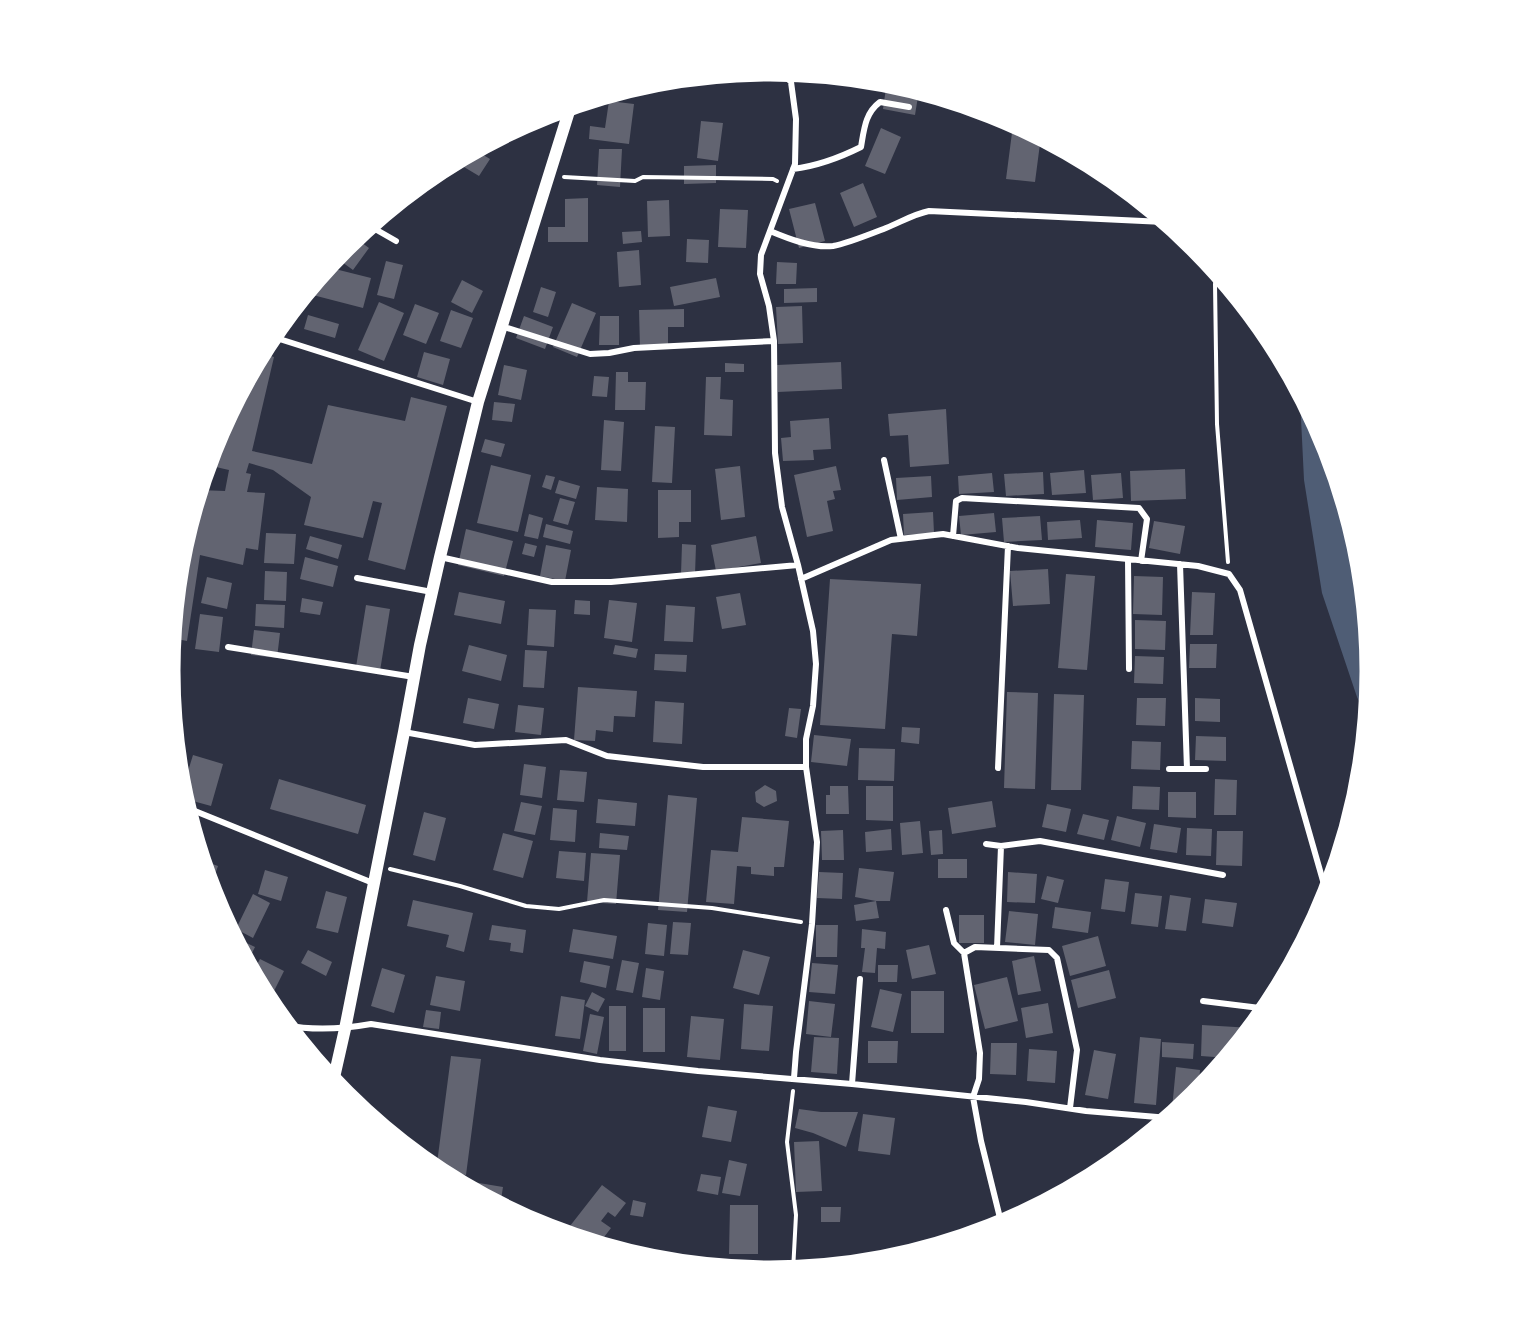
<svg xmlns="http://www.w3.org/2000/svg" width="1540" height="1342" font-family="'Noto Sans',sans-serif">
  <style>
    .water { fill: #4f5d75 }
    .building { fill: #626471 }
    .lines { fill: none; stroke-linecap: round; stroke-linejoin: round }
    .path { stroke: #fff; stroke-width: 4 }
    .minor { stroke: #fff; stroke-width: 6 }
    .secondary { stroke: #fff; stroke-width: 12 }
    .rim { fill: none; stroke: #fff; stroke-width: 3 }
  </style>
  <rect width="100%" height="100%" fill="#2d3142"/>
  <!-- water -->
  <path class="water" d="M1290,374l36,67 34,113 12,117 -5,47 -10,-21 -35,-104 -18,-113 -4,-82 -10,-15z"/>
  <!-- building -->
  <path class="building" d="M717,74l-1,10 -18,-3 1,-5z
    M887,81l32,9 -4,25 -32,-6z
    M609,101l25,3 -5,40 -40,-5 1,-13 15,2z
    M701,121l22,2 -5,38 -21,-3z
    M1013,125l8,1 20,10 -6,46 -29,-3z
    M881,128l20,9 -16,37 -20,-8z
    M599,149h23l-2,38 -23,-2z
    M475,150l15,9 -11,17 -25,-15z
    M716,165v18l-32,1v-18z
    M863,183l14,34 -23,10 -14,-34z
    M588,198v44h-40v-15h17v-28z
    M669,200l1,36 -22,1 -1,-36z
    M815,203l10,38 -26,7 -10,-39z
    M720,209l28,1 -2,38 -28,-1z
    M641,231l1,11 -19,2 -1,-12z
    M354,237l15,11 -16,22 -18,-13 10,-12z
    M687,239l22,1 -1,23 -22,-1z
    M639,250l2,35 -22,2 -2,-35z
    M386,261l17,4 -9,34 -17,-4z
    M777,262l20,1 -1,21h-20z
    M327,267l44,11 -8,30 -58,-15z
    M716,278l4,19 -46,9 -4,-19z
    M462,280l21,11 -11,22 -21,-11z
    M541,287l15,5 -8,25 -15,-5z
    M817,288v14l-33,1v-14z
    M379,302l25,11 -20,48 -26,-11z
    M572,303l24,10 -19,44 -24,-10z
    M415,304l24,9 -13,31 -23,-9z
    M802,306l1,37 -25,1 -2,-37z
    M684,309v18h-16v21h-28l-1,-38z
    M451,310l22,8 -12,30 -21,-7z
    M308,315l31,9 -4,14 -31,-9z
    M524,316l29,11 -8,22 -29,-11z
    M600,316h19v29h-20z
    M424,352l26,7 -7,26 -26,-8z
    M261,353l13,4 -22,94 60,13 16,-59 77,16 6,-24 36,9 -42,164 -37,-10 14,-57 -9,-2 -10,37 -59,-13 7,-28 -38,-27 -24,-7 -3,10 5,1 -4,18 18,1 -7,57 -12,-2 -3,17 -43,-10 -13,86 -16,-3 9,-85 19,-63 26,1 4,-21 -22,-5 7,-25z
    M841,362l1,27 -64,3 -1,-27z
    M725,363l19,1v8h-19z
    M504,365l23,5 -6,30 -23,-5z
    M616,372h12v10h18l-1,28h-30z
    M594,376l15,1 -2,20 -15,-1z
    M706,377h15l-1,22 13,1 -1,36 -28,-1z
    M494,402l21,2 -3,18 -20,-2z
    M946,409l3,55 -39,3 -2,-32 -18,1 -2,-22z
    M829,418l2,31 -18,1 1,10 -31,1 -2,-23 10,-1 -1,-16z
    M604,420l20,2 -3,49 -20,-1z
    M655,426l20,1 -3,56 -20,-1z
    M485,439l20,5 -4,13 -20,-5z
    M491,465l40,10 -13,57 -41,-9z
    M740,466l5,51 -24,3 -6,-51z
    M836,466l5,24 -8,1 2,8 -8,2 6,30 -26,6 -13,-62z
    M1185,469l1,30 -55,2 -1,-30z
    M1084,470l2,23 -34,2 -2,-22z
    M1043,472l1,22 -38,2 -2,-22z
    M992,473l2,19 -35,2 -1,-18z
    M1121,473l2,25 -30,2 -2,-25z
    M546,475l9,2 -4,13 -9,-3z
    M931,476l1,21 -35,3 -1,-22z
    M559,480l21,6 -4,13 -21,-6z
    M597,487l31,2 -1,33 -32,-2z
    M658,490h33v32h-12v15l-21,1z
    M560,498l15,4 -7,23 -15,-4z
    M933,512l1,21 -30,2 -1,-21z
    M994,513l2,19 -35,3 -2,-19z
    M529,514l14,4 -5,21 -14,-3z
    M1040,516l2,24 -38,2 -2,-24z
    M1080,520l2,18 -34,2 -1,-18z
    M1097,520l36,3 -2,27 -36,-3z
    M1154,521l31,5 -5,28 -31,-6z
    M546,524l27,7 -3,13 -27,-7z
    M466,529l47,12 -9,35 -46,-11z
    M266,533l30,1 -2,30 -30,-1z
    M310,536l32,9 -4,14 -32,-10z
    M756,536l5,27 -45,8 -5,-26z
    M525,543l12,3 -3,11 -12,-3z
    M682,544l14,1 -1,30 -14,-1z
    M546,545l25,5 -6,31 -25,-5z
    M305,557l33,9 -5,21 -33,-8z
    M1048,569l2,35 -37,2 -3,-35z
    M265,571l22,1 -1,29 -22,-1z
    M1066,574l29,2 -8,94 -29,-2z
    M1134,576l29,1 -1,38 -29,-1z
    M207,577l25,6 -5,26 -26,-6z
    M830,579l91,5 -4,52 -25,-2 -7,95 -65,-4z
    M459,592l46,9 -4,23 -47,-9z
    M1192,592l23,1 -2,42h-23z
    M740,593l6,32 -24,4 -6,-32z
    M302,598l21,4 -3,13 -20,-3z
    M575,600l15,1v14l-16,-1z
    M609,600l28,3 -5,39 -28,-4z
    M256,604l29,1 -1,23 -29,-2z
    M366,605l24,4 -10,62 -24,-4z
    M666,605l29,2 -2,35 -29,-1z
    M529,609l27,1 -2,37 -27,-2z
    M200,614l23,3 -4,35 -24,-3z
    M1135,620l31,1 -1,29 -30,-1z
    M254,630l26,3 -3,25 -26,-3z
    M1190,644h27l-1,24h-27z
    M469,645l38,10 -6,26 -39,-10z
    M615,645l23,4 -2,9 -23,-4z
    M525,650l22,1 -3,37 -21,-1z
    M655,654l32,1 -1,17 -32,-2z
    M1135,656l29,1 -1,27 -29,-1z
    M578,687l59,4 -2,26 -21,-1 -1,16 -17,-2 -1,11 -21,-1z
    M1007,692l31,1 -3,96 -31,-1z
    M1054,694l30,1 -3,95h-30z
    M468,698l31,6 -5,25 -31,-6z
    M1137,698h29l-1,28 -29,-1z
    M1195,698l25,1v23l-25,-1z
    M655,701l29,2 -2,41 -29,-2z
    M518,705l26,3 -3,27 -26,-3z
    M789,708l12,1 -4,29 -12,-2z
    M902,727l18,1 -1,16 -18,-2z
    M814,735l37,4 -4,27 -36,-4z
    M1196,736l30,1v24l-31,-1z
    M1132,741l29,1 -1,28 -29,-1z
    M859,748l36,1 -1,32 -36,-1z
    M193,755l30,9 -12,42 -29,-8 -1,-4z
    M524,764l22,3 -4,31 -22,-3z
    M560,770l27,2 -3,30 -27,-2z
    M279,779l87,26 -8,29 -88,-25z
    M1215,779l22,1 -1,35h-22z
    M765,785l11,6 1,10 -13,6 -8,-5 -1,-10z
    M830,786h18l1,28h-23v-19h4z
    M866,786h27v35l-27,-1z
    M1133,786l27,1 -1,23 -27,-1z
    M1168,792h28v26l-28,-1z
    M668,795l29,3 -10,114 -29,-2z
    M598,799l39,4 -2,23 -39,-3z
    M992,801l4,26 -44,7 -4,-26z
    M521,802l21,4 -7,29 -21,-4z
    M1047,804l24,5 -5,23 -24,-5z
    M553,808l24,2 -2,32 -25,-2z
    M424,812l22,6 -11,43 -22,-6z
    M1083,814l26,6 -5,20 -27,-6z
    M1117,816l29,7 -6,24 -29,-7z
    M742,817l47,4 -5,46h-10v9l-23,-2v-7l-14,-1 -3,38 -28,-2 5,-52 27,2z
    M920,821l3,32 -21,2 -2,-32z
    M1154,824l27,4 -4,25 -27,-4z
    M1187,828l25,1 -1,27 -25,-1z
    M891,829l1,21 -26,2 -1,-20z
    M843,830l1,30h-22l-1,-29z
    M942,830l1,24 -12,1 -2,-24z
    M1217,831h26l-1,35 -26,-1z
    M503,833l30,8 -10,37 -30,-8z
    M600,833l29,3 -2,14 -28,-2z
    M559,851l27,2 -2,28 -28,-3z
    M591,853l29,2 -4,49 -29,-2z
    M938,859h29v19h-29z
    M201,860l17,6 -8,23z
    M859,868l35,4 -4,29h-14l-21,-4z
    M265,870l23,7 -7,24 -23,-7z
    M819,872l24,1 -1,26 -25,-1z
    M1008,872l29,2 -2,29 -28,-1z
    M1047,876l17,4 -6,23 -17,-4z
    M1105,879l24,3 -4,30 -24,-3z
    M326,891l21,6 -9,36 -22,-5z
    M1135,893l27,3 -4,31 -27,-3z
    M253,894l17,9 -17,35 -17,-9z
    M1170,895l21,3 -5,33 -21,-2z
    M1205,899l32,4 -4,24 -31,-4z
    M413,900l60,13 -9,39 -18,-5 3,-12 -42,-9z
    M876,901l3,17 -23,3 -2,-16z
    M1055,907l36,5 -3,21 -36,-5z
    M1009,911l29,3 -3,31 -30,-3z
    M959,915h25v28h-25z
    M673,922l18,1 -3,32 -18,-1z
    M648,923l19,2 -3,31 -19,-2z
    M492,925l34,5 -3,23 -13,-2 1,-8 -22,-3z
    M816,925h22l-1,32h-21z
    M573,929l44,7 -4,23 -44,-7z
    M862,929l24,3 -1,17 -8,-1 -2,25 -13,-1 3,-24h-4z
    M232,936l23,11 -8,16 -10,-19z
    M1098,936l8,30 -36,10 -8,-30z
    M929,945l7,29 -24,5 -6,-29z
    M308,950l24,12 -6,14 -25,-13z
    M743,950l27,7 -11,38 -26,-7z
    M1034,956l7,35 -23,4 -6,-34z
    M260,959l24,12 -16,32 -16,-29z
    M622,960l17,3 -6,30 -17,-3z
    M584,961l26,5 -4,22 -26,-6z
    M812,963l26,2 -3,29 -26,-2z
    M878,965h20l-1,17h-19z
    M382,968l23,7 -11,38 -23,-7z
    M646,968l18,3 -4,29 -18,-3z
    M1109,970l7,28 -38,10 -7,-28z
    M436,976l29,5 -5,30 -30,-6z
    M1007,977l11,44 -33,8 -11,-44z
    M880,989l22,5 -9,38 -22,-5z
    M911,991h33v42h-33z
    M592,992l13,7 -7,13 -13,-6z
    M561,996l24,4 -5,39 -25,-3z
    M809,1001l26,3 -4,33 -25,-3z
    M1048,1003l5,30 -27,5 -5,-30z
    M744,1004l29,2 -4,45 -28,-2z
    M609,1006h17v45h-17z
    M643,1008h22v44h-22z
    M426,1010l15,2 -2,17 -16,-2z
    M590,1014l14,3 -7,37 -14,-3z
    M691,1016l33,3 -4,41 -33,-3z
    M1202,1025l50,3 -24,30 -27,-2z
    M814,1037l25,1 -2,36 -26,-2z
    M1140,1037l21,2 -5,66 -22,-2z
    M868,1041h30l-1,22h-29z
    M1162,1042l32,2 -1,15 -31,-2z
    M991,1043h26l-1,32 -26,-1z
    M1029,1049l28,2 -2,32 -28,-2z
    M1094,1050l22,4 -8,45 -23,-4z
    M451,1056l30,3 -15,116 -30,-4z
    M1176,1067l24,3 -2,24 -18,16 -8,-1z
    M708,1106l29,5 -6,31 -29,-5z
    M799,1109l22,3h37l-12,35 -33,-14 -18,-5z
    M863,1114l32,4 -5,37 -32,-4z
    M819,1141l3,50 -26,1 -2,-50z
    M729,1160l18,4 -7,32 -18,-3z
    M701,1174l20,3 -3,18 -21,-4z
    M467,1181l36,6 -3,19 -34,-18z
    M602,1185l24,18 -11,14 -7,-5 -7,9 10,7 -13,17 -5,-2 -23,-17z
    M633,1200l13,3 -3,14 -13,-2z
    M730,1205h28v49h-29z
    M821,1207h20l-1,15h-19z
    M728,1260h16v10l-16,-1z"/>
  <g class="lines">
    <!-- path -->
    <path class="path" d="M564,177l71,4 8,-4 130,2 4,2
      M1217,271l-2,13 2,140 11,138
      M390,869l70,17 66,20 33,3 45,-9 108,8 89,14
      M793,1091l-6,51 9,73 -3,56
      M773,1273v-3"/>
    <!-- minor -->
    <path class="minor" d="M779,70l12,12 5,37 -1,45 -34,91 -1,19 9,32 5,35 1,112 7,54 16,58 15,66 3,33 -3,42 -7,33v28l11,75 -5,82 -16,128 -2,26
      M793,169c24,-3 46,-11 68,-22 3,-17 4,-34 19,-45l29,5
      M368,225l28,16
      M770,231c19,8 42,17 63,15 13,-2 40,-13 53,-18 15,-6 28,-14 43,-17l235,11
      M501,326l89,28 19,-1 25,-5 140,-7
      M270,336l208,66
      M884,460l17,79
      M953,536l3,-35 6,-3 177,10 8,11 -6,42
      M440,557l112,25h59l187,-17
      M1128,559l1,110
      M1180,564l7,205
      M357,578l75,14
      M801,579l90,-39 52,-6 75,14 180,18 31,8 11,16 83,291 7,9
      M228,647l186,30
      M404,732l71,13 91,-5 41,16 96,11h103
      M998,768l10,-222
      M1169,769h37
      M185,807l188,76
      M986,844l15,2 39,-5 183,34
      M946,910l8,33 10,10
      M997,948l4,-102
      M1203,1001l65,8
      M285,1025c29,6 58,4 86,-1l229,36 98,11 154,13 174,18 60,9 83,7
      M852,1084l8,-105
      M1002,1226l-21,-85 -8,-44 6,-18 1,-26 -16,-100 11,-6 74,3 8,8 20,92 -7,58
      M567,1235l2,1"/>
    <!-- secondary -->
    <path class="secondary" d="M333,1082l12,-53 59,-297 16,-87 20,-88 38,-155 93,-297"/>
  </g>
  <!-- crop -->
  <path d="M0 0H1540V1342H0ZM179 671a591 591 0 1 1 1182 0a591 591 0 1 1-1182 0Z" fill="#fff" fill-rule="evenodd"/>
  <path class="rim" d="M179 671a591 591 0 1 1 1182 0a591 591 0 1 1-1182 0Z"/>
</svg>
